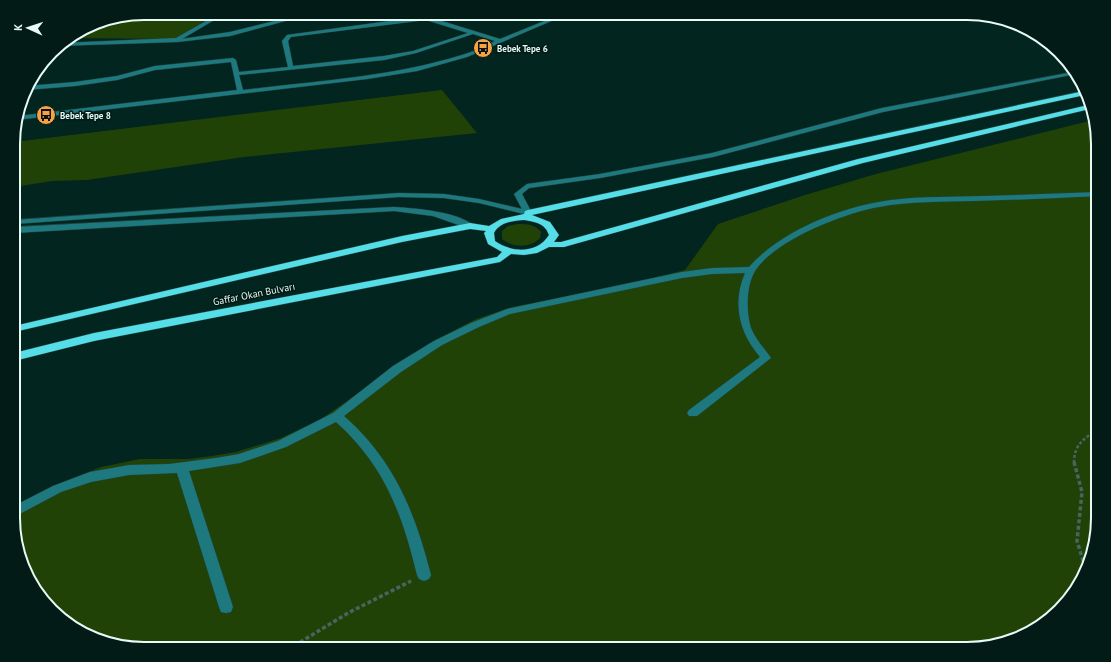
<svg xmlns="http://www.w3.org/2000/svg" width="1111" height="662" font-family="'PT Sans',sans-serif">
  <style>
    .green { fill: #214206 }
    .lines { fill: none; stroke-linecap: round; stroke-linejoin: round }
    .minor-casing { stroke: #22433e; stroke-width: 1 }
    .tertiary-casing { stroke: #22433e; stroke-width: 1 }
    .trunk-casing { stroke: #22433e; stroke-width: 1 }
    .path-far1 { stroke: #486661; stroke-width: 2.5; stroke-dasharray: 3 2; stroke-linecap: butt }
    .path { stroke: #486661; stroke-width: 3.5; stroke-dasharray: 4 2.5; stroke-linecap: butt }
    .minor { fill: #1e797f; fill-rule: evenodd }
    .tertiary { fill: #1e797f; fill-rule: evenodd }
    .trunk { fill: #56dee8; fill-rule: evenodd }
    .labels { text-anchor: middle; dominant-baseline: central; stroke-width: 3; stroke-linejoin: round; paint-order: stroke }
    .far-poi-label { font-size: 9px; font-weight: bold; fill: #e7faf5; stroke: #021b16; text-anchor: start }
    .street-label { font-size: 10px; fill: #e7faf5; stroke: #021b16 }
    .rim { fill: none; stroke: #e7faf5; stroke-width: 2 }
  </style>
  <rect width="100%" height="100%" fill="#022520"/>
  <!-- green -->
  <path class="green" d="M144,13h73l-38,24 -7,2 -102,-1 24,-15z
    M442,90l35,43 -233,24 -157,23 -35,1 -38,6v-45z
    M1093,120l5,16v390l-18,57 -48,48 -57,18h-831l-66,-18 -43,-41 -21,-55v-28l47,-24 40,-16 39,-8h48l24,-3 24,-4 45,-14 40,-19 107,-75 48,-25 36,-12 105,-20 68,-17 33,-46 87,-29 71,-21z
    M518,224c9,0 17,0 23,8l-1,6c-9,10 -27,10 -38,1v-8l6,-5z"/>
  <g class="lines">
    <!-- minor casing -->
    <g class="minor-casing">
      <path id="minor" d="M307,13h8l-85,23 -53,6 -3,-2 56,-8z
        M441,13h8l-17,5 68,21 64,-26h6l-103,44 -50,14 -50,8 -351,41 2,-4 219,-26 -6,-28 -76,8 -38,10 -42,6 -49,4 1,-4 48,-4 42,-6 38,-10 78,-8 3,2 3,12 49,-5 -6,-26 5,-6 139,-19zM426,20l42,13 -55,18 -29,5 -91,10 -5,-25 3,-4zM473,34l22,7c-11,5 -22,11 -33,14 -71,22 -146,26 -219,35l-4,-15 145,-15 32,-7z
        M1073,72l3,2 -193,38 -170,45 -113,21 -71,10 -7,6 10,19 -4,2 -4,-2 -10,-19 13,-10 73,-10 112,-21 170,-45z
        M1098,192v4c-42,2 -83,4 -125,5 -31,1 -63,0 -94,6 -35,6 -104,33 -124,64 -9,15 -9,41 -4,57 5,12 13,20 20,30l-74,58h-8l-2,-3 2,-3 71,-53c-21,-24 -28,-54 -15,-84l-33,1 -30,4 -172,36 -31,13 -37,18 -41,27 -57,44c50,44 71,96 87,159l-2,4 -5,2 -5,-2 -2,-4c-15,-62 -33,-110 -81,-153l-50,25 -46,16 -51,8 44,136 -2,5 -5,1 -5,-1 -2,-5 -42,-134 -48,2 -38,7 -30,10 -47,25v-11l39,-20 37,-14 39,-7 40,-1 47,-6 23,-4 39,-13 55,-28 60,-47 41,-25 37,-18 36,-14 175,-37 30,-4 37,-1c33,-37 94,-61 142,-67 32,-4 63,-3 94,-4 38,-1 75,-3 113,-4z"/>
    </g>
    <!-- tertiary casing -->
    <g class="tertiary-casing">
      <path id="tertiary" d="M220,13h6l-49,29 -120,4 5,-3 114,-5z
        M399,193l45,1 35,5 52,12 1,2 -4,2 -49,-12 -35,-5 -45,-1 -385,27v-4z
        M394,207c20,1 66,5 80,19l-4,3 -37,-13 -39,-5 -380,22v-6z"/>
    </g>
    <!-- trunk casing -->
    <g class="trunk-casing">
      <path id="trunk" d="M1084,91l1,4 -553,120 18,7 9,13 -5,7h7l297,-83 230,-54 2,4 -227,54 -299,84h-15l-12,6 -13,2 -13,-1 -11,8 -406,79 -80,20v-8l80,-20 403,-76 5,-5 -14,-8 -4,-11 2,-2 -16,-2 -68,13 -388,90v-6l388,-90 68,-13 19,3 12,-7 23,-5 1,-3 3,-1zM524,220c11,2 21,3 25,15 -12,19 -37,18 -54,6l-1,-8c6,-11 18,-12 30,-13z"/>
    </g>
    <!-- path-far1 -->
    <path class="path-far1" d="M1074,463c0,-19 10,-24 24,-34"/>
    <!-- path -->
    <path class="path" d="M1074,462l8,30 -5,49 8,26
      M289,649l59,-36 63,-32"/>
    <!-- minor -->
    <use href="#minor" class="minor"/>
    <!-- tertiary -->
    <use href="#tertiary" class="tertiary"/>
    <!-- trunk -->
    <use href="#trunk" class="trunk"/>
  </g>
  <!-- icons -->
  <defs>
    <g id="bus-disc" transform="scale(1)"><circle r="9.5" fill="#f4a443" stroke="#021b16"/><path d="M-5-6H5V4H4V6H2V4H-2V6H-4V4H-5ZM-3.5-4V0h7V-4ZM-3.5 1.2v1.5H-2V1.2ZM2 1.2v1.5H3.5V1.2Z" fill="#111"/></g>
  </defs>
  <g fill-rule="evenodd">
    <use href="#bus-disc" x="483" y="48"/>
    <use href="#bus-disc" x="46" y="115"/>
  </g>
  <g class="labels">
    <!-- far-poi labels -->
    <g class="far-poi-label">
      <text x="497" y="48">Bebek Tepe 6</text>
      <text x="60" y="115">Bebek Tepe 8</text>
    </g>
    <!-- street labels -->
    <g class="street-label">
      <text transform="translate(254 294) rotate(-11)">Gaffar Okan Bulvarı</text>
    </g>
  </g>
  <!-- crop -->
  <path d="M0 0H1111V662H0ZM144 20H967A124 124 0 0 1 1091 144V518A124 124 0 0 1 967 642H144A124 124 0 0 1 20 518V144A124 124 0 0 1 144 20Z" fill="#021b16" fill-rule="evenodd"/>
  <path class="rim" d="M144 20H967A124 124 0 0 1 1091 144V518A124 124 0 0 1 967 642H144A124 124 0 0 1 20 518V144A124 124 0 0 1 144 20Z"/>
  <!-- north arrow -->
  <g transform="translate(28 28) rotate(273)" stroke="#021b16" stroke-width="3" paint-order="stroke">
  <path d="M0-3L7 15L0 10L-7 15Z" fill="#e7faf5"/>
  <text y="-6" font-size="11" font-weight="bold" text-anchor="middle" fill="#e7faf5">K</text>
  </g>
</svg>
